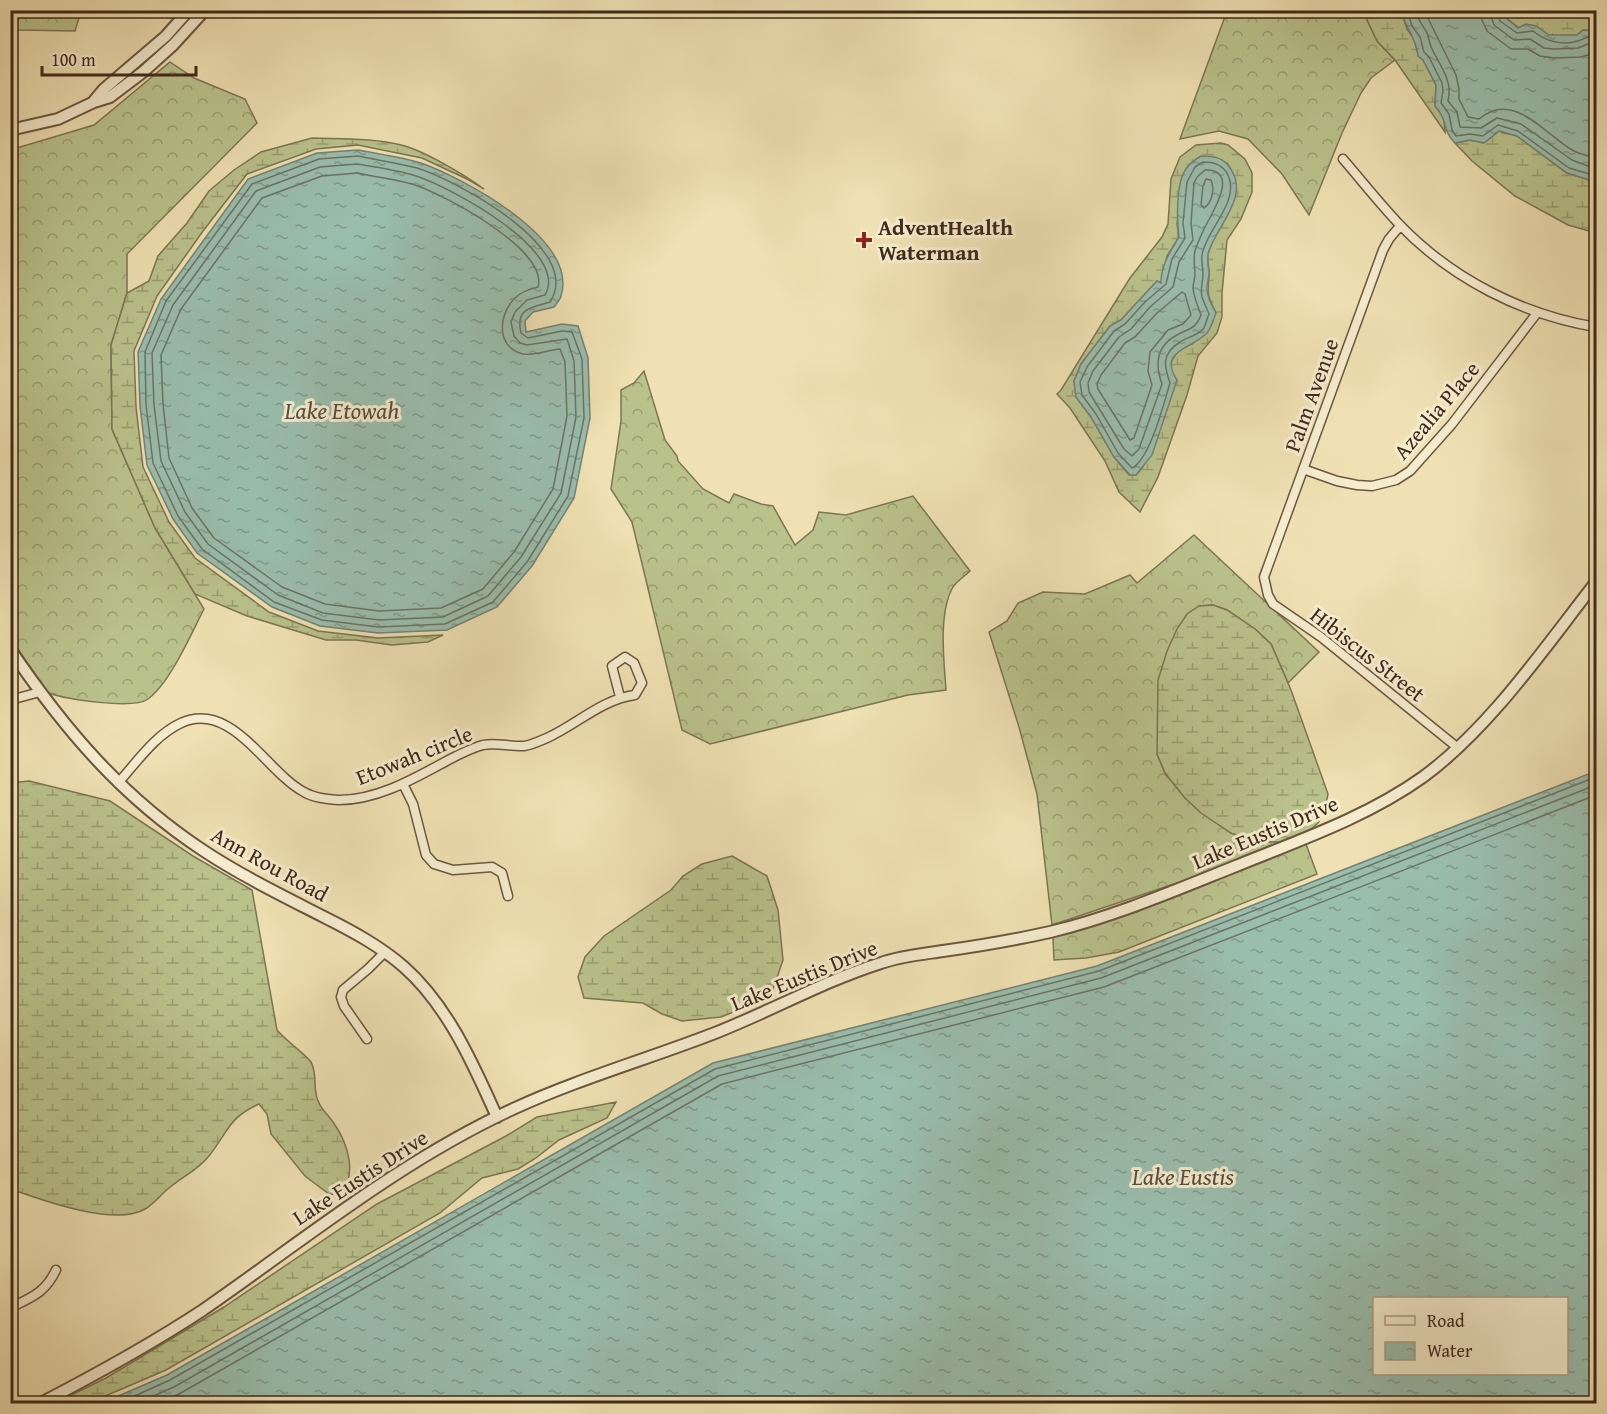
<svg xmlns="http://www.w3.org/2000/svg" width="1607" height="1414" font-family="'Gentium Book Plus',serif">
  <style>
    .forest { fill: url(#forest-crowns); stroke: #7c7653; stroke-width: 1.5 }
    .wetland { fill: url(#wetland-marsh); stroke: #7c7653; stroke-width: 1.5; fill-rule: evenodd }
    .water { fill: url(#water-ripples); stroke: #768273; stroke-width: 1.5; fill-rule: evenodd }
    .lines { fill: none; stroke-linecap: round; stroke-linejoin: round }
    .shore { stroke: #6c7464; stroke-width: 1.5 }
    .minor-casing { stroke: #6b5740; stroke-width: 11 }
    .tertiary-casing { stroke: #6b5740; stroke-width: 14 }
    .minor { stroke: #f5ecce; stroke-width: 8 }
    .tertiary { stroke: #f5ecce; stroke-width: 10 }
    .poi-dot { fill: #8f2418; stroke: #f5ecce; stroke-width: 2 }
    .labels { text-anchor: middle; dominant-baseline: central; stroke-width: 6; stroke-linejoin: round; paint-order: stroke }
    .poi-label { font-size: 22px; font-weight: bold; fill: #3f291a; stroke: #f5ecce; text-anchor: start }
    .street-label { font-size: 22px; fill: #3f291a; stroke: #f5ecce }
    .water-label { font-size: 24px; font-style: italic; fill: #564e3f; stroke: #f5ecce }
  </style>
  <defs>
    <pattern id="forest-crowns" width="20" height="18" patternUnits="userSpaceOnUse" patternTransform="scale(1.5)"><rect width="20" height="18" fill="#bac28c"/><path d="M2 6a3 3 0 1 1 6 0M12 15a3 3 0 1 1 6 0" fill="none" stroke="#999e72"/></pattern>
    <pattern id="wetland-marsh" width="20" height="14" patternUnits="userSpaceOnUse" patternTransform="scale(1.5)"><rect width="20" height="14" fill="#bac28c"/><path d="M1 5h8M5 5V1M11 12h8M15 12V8" fill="none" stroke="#999e72"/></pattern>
    <pattern id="water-ripples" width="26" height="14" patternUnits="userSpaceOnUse" patternTransform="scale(1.5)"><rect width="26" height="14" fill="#9abeae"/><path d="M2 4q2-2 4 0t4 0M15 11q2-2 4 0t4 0" fill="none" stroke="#7f9a8d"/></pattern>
  </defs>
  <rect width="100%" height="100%" fill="#efe1b3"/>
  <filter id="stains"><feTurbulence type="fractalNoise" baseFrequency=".00333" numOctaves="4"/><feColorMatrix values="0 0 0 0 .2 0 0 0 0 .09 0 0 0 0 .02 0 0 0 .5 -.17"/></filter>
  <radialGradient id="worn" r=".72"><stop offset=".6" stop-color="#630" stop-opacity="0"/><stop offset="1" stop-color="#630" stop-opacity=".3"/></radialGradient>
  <!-- forest -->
  <path class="forest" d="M10,11l1,-1 70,1 -6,20 -56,-1 -8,-5z
    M1227,11h136l14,30 18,19 -24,18 -10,15 -19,40 -33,82 -27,-41 -34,-35 -29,-8 -39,8z
    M170,62l24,16 51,21 12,24 -130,131v39l-16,52 1,84 43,99 49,81c-13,25 -34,74 -56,90 -15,11 -82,0 -100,-6l-37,-54 -1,-489 84,-25z
    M644,371l21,69 12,16 1,5 25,28 26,14 5,-9 27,10 12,2 22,39 18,-15 6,-18 27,3 67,-19 57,75c-5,5 -13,10 -17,16 -15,26 -9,74 -7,103l-38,5 -198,49 -28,-14 -50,-208 -21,-33 10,-68v-31l13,-7z
    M1194,535l125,117 -31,31 -17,-39 -16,-15 -28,-19 -14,-5 -14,1 -42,148 8,19 20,25 66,43 29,1 -100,40 -128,43 -15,-131 -18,-67 -30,-95 18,-11 11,-18 25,-11 42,2 45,-19 7,8z
    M1306,844l11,30 -198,78 -33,6 -32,2 -1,-23c86,-25 169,-59 253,-93z"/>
  <!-- wetland -->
  <path class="wetland" d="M1363,11h38l6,18 7,10 4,15 5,6 13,25 -1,21 9,11 1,15 -50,-72 -18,-19z
    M1502,11h94v20l-13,-1 -6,5c-8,0 -20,3 -29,0 -16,-5 -6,-14 -29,-7l-14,-11z
    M1499,131l18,5 50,37 29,9v51l-28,-8 -53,-29 -43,-35 -17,-18 15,-3 14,3z
    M312,138c30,1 60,0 89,7 22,5 64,30 83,44l-15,-9 -47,-22 -64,-13 -42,4 -69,25 -44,57 -46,65 -23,55 2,56 7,60 26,55 26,36 74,54 49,19 60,7 65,-3 -15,7 -36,3 -36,-5h-30l-79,-24 -52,-22 -40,-66 -43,-99 -1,-84 16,-52 22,-12 9,-25 29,-33 22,-32 25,-21 27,-18z
    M1221,143l7,2 17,14 7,14v19l-11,27 -14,21 -5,53v24l-5,16 -19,23 -11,39 -29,82 -18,35 -21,-20 -14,-31 -35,-53 -13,-14 4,-4 69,-112 32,-41 6,-13 3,-45 9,-22 16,-12zM1227,163c24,34 -11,59 -19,91 -1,8 2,16 1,23 -2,19 -1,19 7,36l-24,31 -9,3 -7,7 -5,8v9l-28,96 -7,8h-7l-15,-18 -23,-40 -15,-20 -2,-16 7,-17 29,-38 11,-6 36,-39 4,2 6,-27 12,-19 -2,-13 4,-43z
    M1213,605l14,5 28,19 16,15 20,46 37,104 -4,19 -6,10 -8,7 -30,12 -29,-1 -20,-8 -30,-20 -16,-15 -20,-25 -8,-19 1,-74 9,-29 10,-22 10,-15 12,-8z
    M29,781l81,20 83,55 59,34 25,140c8,10 28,24 34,32 7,12 1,30 8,41 3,7 10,13 14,19 15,21 25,53 7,73l-11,-1 -24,-18 -34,-42 -4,-20 -8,-10c-31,14 -31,28 -50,52 -11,14 -27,21 -40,32 -8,6 -15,16 -24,21 -30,18 -103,-9 -134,-20l-1,-406z
    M732,856l35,20 11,34 5,50 -10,29 -12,12 -40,16 -39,4 -20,-7 -19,-11 -59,-5 -6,-21 7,-20 19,-21 67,-46 12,-14 19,-12z
    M616,1102l-9,16 -48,22 -23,18 -18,11 -36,9 -42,35 -274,157 -77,33h-34l51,-25 118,-71 153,-103 129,-68 31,-19z"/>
  <!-- water -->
  <path class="water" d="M1401,11h101l3,6 13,11 8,-4 10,2 13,9h28l6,-5 13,1v151l-29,-9 -50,-37 -18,-5 -15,12 -14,-3 -15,3c-14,-14 -6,-22 -20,-37l1,-21 -13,-25 -5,-4c-1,-17 -13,-29 -17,-45z
    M358,150c21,4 43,7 63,13 42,15 158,76 140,133 -1,4 -5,8 -7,11l-21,5 -8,9 1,11 36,-8 16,2 10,32 2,60 -16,80 -42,68 -35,41 -50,23 -69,3 -58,-7 -48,-19 -75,-54 -24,-34 -26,-54 -7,-59 -2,-54 23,-53 87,-120 69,-26z
    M1201,156c12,0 22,1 29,12 21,29 -15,59 -22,86 -1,6 0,13 1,19 0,5 -2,9 -2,14 -1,9 5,18 9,26 -3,7 -5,17 -10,21 -16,15 -48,17 -29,46l-25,75 -16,20h-6l-16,-18 -23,-40 -15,-20 -2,-16 7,-17 29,-38 11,-6 36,-39 4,2c0,-18 9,-31 18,-46 -2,-17 -3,-50 5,-65 4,-8 10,-12 17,-16z
    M1596,771v632h-1494l65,-28 546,-312 384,-97zM1374,1298h192v76h-192z"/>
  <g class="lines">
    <!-- shore -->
    <path class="shore" d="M1407,10l5,16 8,11 4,15 5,5 13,26 1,8 -2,12 8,11 3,16 4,6 14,-2 13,2 15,-11 20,6 51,37 27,8
      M1415,10c2,10 9,16 13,25 1,5 2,10 4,14 8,17 21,31 16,52l9,11 3,15 21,1 16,-10 24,6 51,36 24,9
      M1424,10l32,65 3,14v10l9,18 11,2c35,-30 67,17 95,32 7,4 15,4 22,8
      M1480,10l2,10 5,11 24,18h17l12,7 14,2 26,-1 16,-4
      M1489,10l5,15 20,15 16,-1 14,9 10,1 24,-1 10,-4h8
      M1497,10l3,11 17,12 16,-2c12,10 29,15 45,10 9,-3 8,-5 18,-4
      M358,156c19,4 40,7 59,12 39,12 168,81 133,134 -19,6 -35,6 -29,31l7,5 34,-7 10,1 10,27 2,59 -16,78 -41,66 -34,40 -48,22 -67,3 -56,-7 -48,-18 -72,-53 -24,-33 -25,-53 -7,-58 -1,-53 21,-51 86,-117 67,-25z
      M1203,162c10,0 18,2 24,11 15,28 -21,56 -25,82 -1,7 1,13 1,19 0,8 -3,14 -1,23 2,6 5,12 7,17 -2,4 -3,10 -5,14 -6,8 -17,9 -24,14 -19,12 -16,24 -10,41 -6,20 -20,76 -38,85l-14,-15 -22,-39 -14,-19 -2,-13 7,-15 27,-36 11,-7 20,-22 21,-18 6,-25 13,-21 -2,-15 4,-41 8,-15z
      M357,164c19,3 40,6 59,12 32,10 155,75 129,119l-18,5 -12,12 -4,10 3,14 6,7 7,2 40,-6 7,22 2,56 -15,76 -40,64 -33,39 -45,21 -64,3 -56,-7 -45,-18 -70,-51 -23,-32 -24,-51 -7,-56 -2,-52 21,-48 83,-114 64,-24z
      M1205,170c37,-1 5,46 -1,59 -3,7 -7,15 -9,22 -2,8 0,15 0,23 0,5 -2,9 -2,14 1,10 5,18 8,27 -6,15 -12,13 -24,20 -21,11 -22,30 -15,49l-23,65 -7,7 -8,-7 -35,-57 -1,-9 5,-12 26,-34 12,-8 19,-22 23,-20 6,-25 14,-22 -2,-17 3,-40 3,-6z
      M357,173c18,4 37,6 55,11 30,9 137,66 126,103 -6,2 -12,3 -18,7 -21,14 -27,53 3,60 12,2 25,-4 37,-5l5,13 2,54 -14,73 -39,63 -31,37 -42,19 -62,3 -54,-7 -43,-17 -68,-49 -22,-30 -23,-50 -6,-54 -2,-49 20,-46 81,-111 60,-22z
      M1206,179l5,1c4,9 1,23 -7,28l-3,-3 2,-19z
      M1182,292l3,2 6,21 -8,9 -15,6 -18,22 -2,19 4,14 -18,53 -4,2 -32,-51 -1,-5 4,-9 24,-32 10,-6 21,-23z
      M117,1404l53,-24 545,-311 384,-98 497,-194
      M135,1404l39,-17 544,-311 383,-98 495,-193
      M158,1404l21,-10 543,-310 382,-97 492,-192"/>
    <!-- minor casing -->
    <g class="minor-casing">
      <path id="minor" d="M1343,159c19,22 37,45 57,66 52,54 123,90 196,102
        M1400,226l-11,13 -6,11 -119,327 4,18 5,9 48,33 137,111
        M1303,469l34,12 20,4 15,1 24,-6 14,-9 42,-47 85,-111
        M10,700l30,-8
        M118,783c19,-21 37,-48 63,-60 51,-23 85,49 123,69 10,6 23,7 35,8 36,0 71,-19 102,-36 13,-7 27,-15 42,-19 13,-3 27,2 41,1 8,-1 18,-6 25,-9 28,-13 54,-38 86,-42l7,-12 -8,-20 -9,-6 -13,9 8,31
        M403,784l10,20 13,51 8,9 19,6 39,-3 10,6 6,23
        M367,1039l-23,-33 -3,-9 2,-7 25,-21 17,-17
        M10,1308c22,-11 35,-15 46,-38"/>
    </g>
    <!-- tertiary casing -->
    <g class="tertiary-casing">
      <path id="tertiary" d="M94,101l10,-12 62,-53 23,-26
        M10,130l48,-11 36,-17 16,-5 33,-25 30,-27 32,-35
        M10,649c55,81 112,148 194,202 38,25 79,45 120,66 28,14 56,29 80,50 44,39 69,97 93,150
        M39,1404c56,-29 111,-59 164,-94 101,-70 197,-149 310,-201 65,-30 135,-50 202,-76 56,-22 109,-52 166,-70 20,-7 42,-9 62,-12 36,-5 71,-11 107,-19 63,-15 126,-42 186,-66 64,-26 131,-49 187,-89 67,-49 122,-130 173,-195"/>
    </g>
    <!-- minor -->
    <use href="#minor" class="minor"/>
    <!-- tertiary -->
    <use href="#tertiary" class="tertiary"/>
  </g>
  <!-- markers -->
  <path class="poi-dot" d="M861 231h6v6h6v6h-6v6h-6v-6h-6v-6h6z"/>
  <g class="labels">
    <!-- poi labels -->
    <g class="poi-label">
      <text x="878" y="227">AdventHealth<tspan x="878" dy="25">Waterman</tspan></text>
    </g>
    <!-- street labels -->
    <g class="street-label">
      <text transform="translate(1311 395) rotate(-70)">Palm Avenue</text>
      <text transform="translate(1436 410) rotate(-50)">Azealia Place</text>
      <text transform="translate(1368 654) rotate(38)">Hibiscus Street</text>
      <text transform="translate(414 755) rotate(-22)">Etowah circle</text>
      <text transform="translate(1265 832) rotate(-23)">Lake Eustis Drive</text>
      <text transform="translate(270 864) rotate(29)">Ann Rou Road</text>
      <text transform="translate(804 975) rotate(-22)">Lake Eustis Drive</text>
      <text transform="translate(360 1177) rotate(-33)">Lake Eustis Drive</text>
    </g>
    <!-- water labels -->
    <g class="water-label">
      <text x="342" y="410">Lake Etowah</text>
      <text x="1183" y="1176">Lake Eustis</text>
    </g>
  </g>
  <!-- margin -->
  <rect width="1607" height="1414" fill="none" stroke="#efe1b3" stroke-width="36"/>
  <rect x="12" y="12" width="1583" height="1390" fill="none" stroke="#3f291a" stroke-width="3"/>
  <rect x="18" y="18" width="1571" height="1378" fill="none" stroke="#3f291a" stroke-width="1.5"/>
  <!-- legend -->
  <rect x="1373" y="1297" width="195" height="78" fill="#f5ecce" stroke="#ac9e86" stroke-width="1.5"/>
  <rect x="1385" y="1316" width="30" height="9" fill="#f5ecce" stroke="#ac9e86" stroke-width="1.5"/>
  <text x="1427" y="1327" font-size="18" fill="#3f291a">Road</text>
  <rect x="1385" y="1342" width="30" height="18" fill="url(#water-ripples)" stroke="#ac9e86" stroke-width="1.5"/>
  <text x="1427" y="1357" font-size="18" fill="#3f291a">Water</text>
  <!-- scale -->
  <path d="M42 66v9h154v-9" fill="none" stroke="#3f291a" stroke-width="3"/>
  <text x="51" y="66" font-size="18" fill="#3f291a" stroke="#f5ecce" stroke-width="4.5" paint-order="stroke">100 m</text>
  <rect width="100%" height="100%" filter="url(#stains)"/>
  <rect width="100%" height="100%" fill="url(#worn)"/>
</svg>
